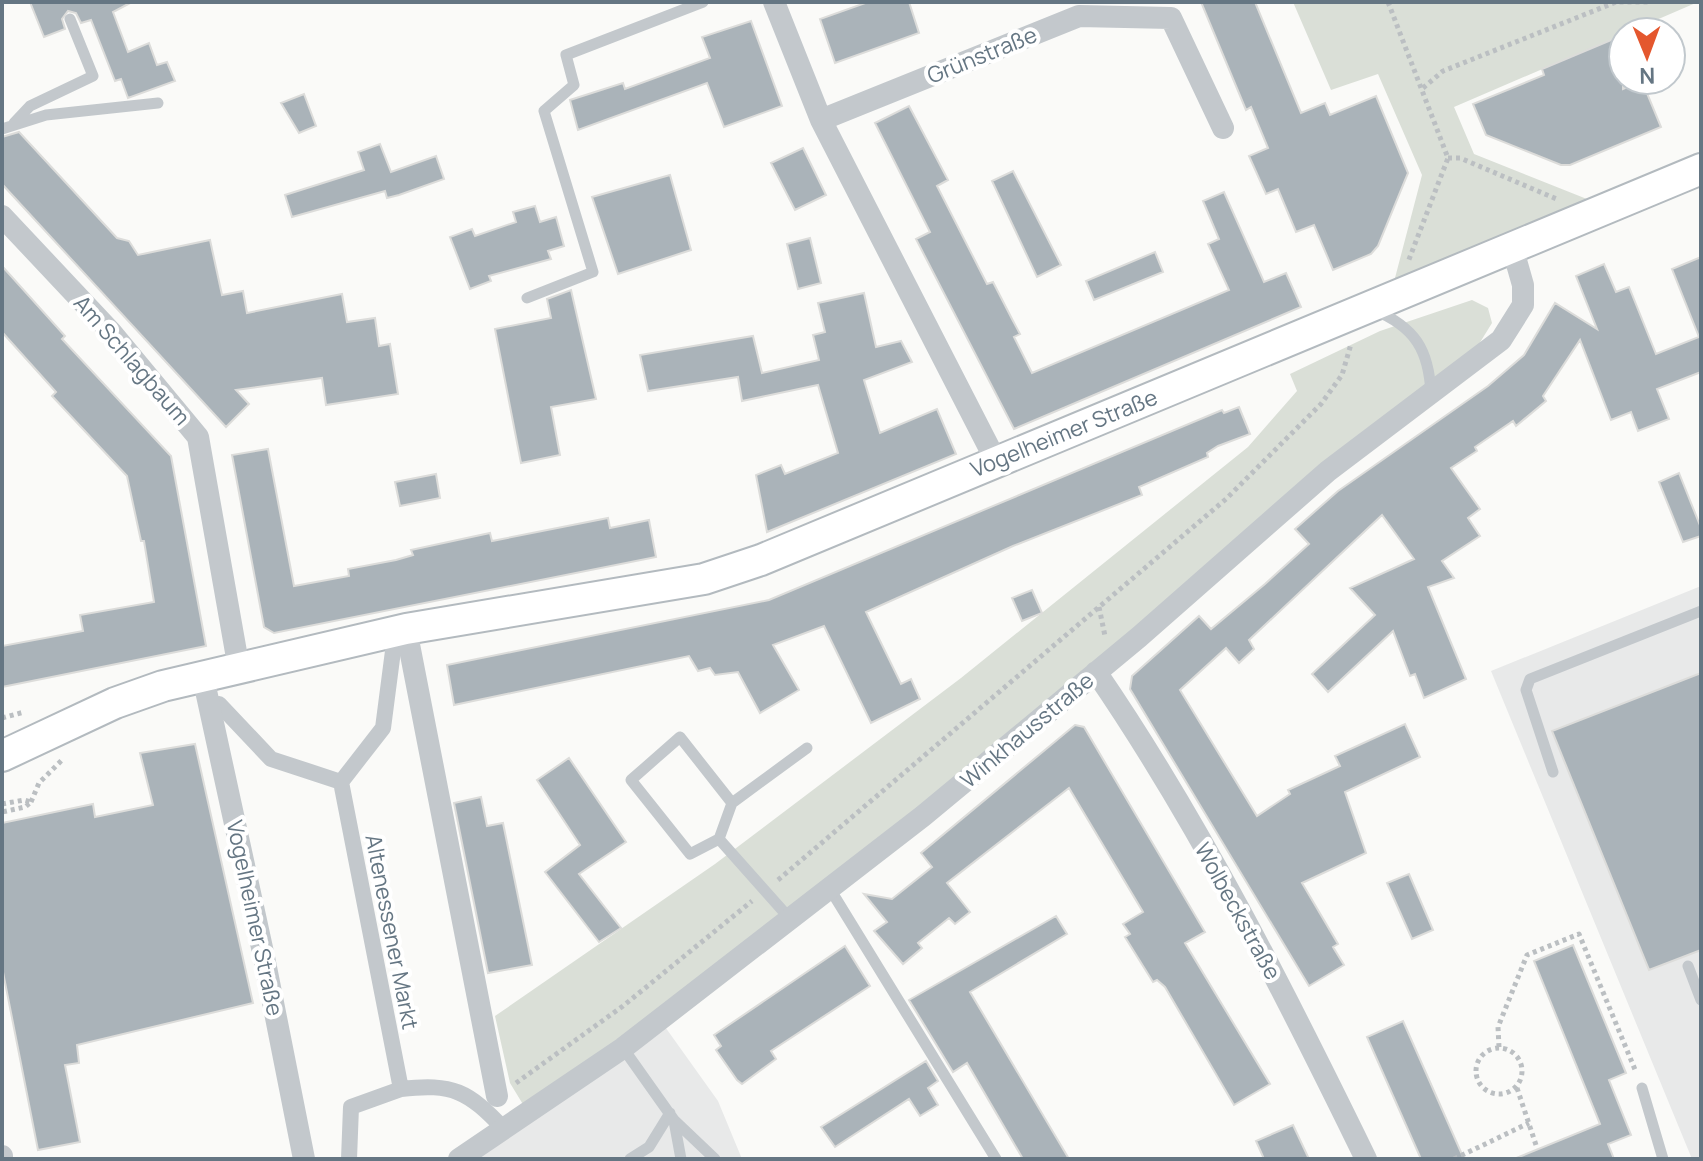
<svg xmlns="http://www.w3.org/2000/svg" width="1703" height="1161" font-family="Manrope,sans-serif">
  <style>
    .built { fill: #e8e9e9 }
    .green { fill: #dadfd7 }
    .building { fill: #aab3b9; stroke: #dcdcda; stroke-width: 2 }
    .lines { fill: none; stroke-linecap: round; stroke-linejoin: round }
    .secondary-casing { stroke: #b3babf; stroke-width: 34 }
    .path { stroke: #bbbfc2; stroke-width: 5; stroke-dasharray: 4 4; stroke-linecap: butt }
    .service { stroke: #c3c8cc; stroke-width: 11 }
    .pedestrian { stroke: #c3c8cc; stroke-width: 16 }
    .minor { stroke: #c3c8cc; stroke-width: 22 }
    .secondary { stroke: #fff; stroke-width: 30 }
    .labels { text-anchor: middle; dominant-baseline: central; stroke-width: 8; stroke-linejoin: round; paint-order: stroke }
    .street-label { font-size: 22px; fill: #657683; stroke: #fff }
  </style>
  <rect width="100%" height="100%" fill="#fafaf8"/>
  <!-- built -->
  <path class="built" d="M1701,586v573h-9l-201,-488z
    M663,1024l55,77 24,58h-278z"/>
  <!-- green -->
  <path class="green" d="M1293,2h405l-244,105 20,47 133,53 -217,90 32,-122 -44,-101 -47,16z
    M1472,300l16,8 4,15 -21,34 -332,280 -612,474 -17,-28 -15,-67 220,-152 246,-186 287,-231 49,-56 -7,-17 90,-43z"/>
  <!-- building -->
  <path class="building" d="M30,2h102l-19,10 15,40 21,-9 8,22 10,-3 8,19 -47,17 -7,-19 -6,2 -24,-61 -10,3 -5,-10 -8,-2 -6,8 3,10 -21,8z
    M868,2h41l10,31 -84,30 -15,-44z
    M1201,2h54l46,111 24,-10 5,12 46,-19 32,77 -30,73 -7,8 -38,16 -19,-45 -18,7 -18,-43 -12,5 -17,-38 19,-8 -17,-41 -5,3z
    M751,21l31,85 -58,21 -17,-44 -129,47 -8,-30 53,-17 2,6 85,-31 -8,-21z
    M1623,35v54l19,-8 19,46 -91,38h-9l-75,-30 -13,-31 71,-29 -2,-6z
    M304,94l12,32 -17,7 -18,-30z
    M909,106l39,74 -11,6 50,98 6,-2 19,37 8,15 -6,3 18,36 197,-83 -21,-46 11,-5 -16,-38 21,-9 40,90 22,-9 15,34 -287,122 -98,-190 14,-7 -55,-109z
    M19,132l98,106 12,3 9,14 72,-15 12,55 21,-4 4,22 95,-19 5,28 28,-4 4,28 11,-2 8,50 -72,11 -4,-27 -86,12 13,14 -23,23 -224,-243v-47z
    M380,144l11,28 45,-16 8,23 -45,16 -12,3 -2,-7 -93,26 -7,-22 79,-25 -6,-18z
    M803,148l23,47 -31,15 -24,-47z
    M1013,171l48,94 -24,12 -45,-96z
    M670,175l21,75 -73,24 -26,-77z
    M535,206l5,16 16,-5 8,29 -16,5 3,8 -62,17 2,5 -21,8 -20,-52 22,-8 3,7 41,-14 -3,-10z
    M810,238l11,45 -23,6 -11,-45z
    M1155,252l8,20 -69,28 -8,-19z
    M1701,257v115l-44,17 12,30 -31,12 -7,-19 -20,8 -31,-80 -37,56 3,5 -30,25 -3,-5 -38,26 2,4 -26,17 29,41 -12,9 12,18 -38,25 12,17 -26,9 38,92 -42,19 -9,-24 -5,2 -17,-45 -65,61 -16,-18 63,-59 -25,-27 64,-29 -32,-44 -133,125 5,9 -15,14 -13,-15 -46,42 77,126 33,-22 -2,-4 52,-24 -5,-10 70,-32 15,33 -75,35 21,61 -64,30 36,61 -5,3 11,18 -35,21 -179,-297 2,-13 67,-60 12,13 54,-45 44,-40 -14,-15 43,-38 150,-105 36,-31 31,-52 42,26 -21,-53 28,-12 12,28 13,-5 27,67 43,-17 -27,-68z
    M2,266l63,70 -3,3 109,117 35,190 -204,41v-41l81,-15 -3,-16 74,-13 -10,-61h-3l-14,-65 -75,-80 4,-4 -54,-60z
    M571,290l25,109 -45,8 9,48 -39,8 -26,-134 56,-11 -4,-19z
    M864,293l12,54 25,-6 11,21 -48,18 16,53 57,-24 19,45 -189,78 -11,-57 25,-10 4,9 53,-21 -20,-68 -76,16 -4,-24 -90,14 -8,-36 113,-19 9,37 57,-13 -6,-25 12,-3 -7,-29z
    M1239,407l11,27 -32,12 -11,7 1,4 -69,30 3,8 -129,51 -147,66 35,72 10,-5 9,20 -49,24 -47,-97 -51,19 26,45 -39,23 -22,-41 -23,3 -5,-7 -12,3 -9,-15 -235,49 -7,-40 322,-65 453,-190 2,3z
    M268,449l26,137 55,-10 -1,-7 48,-9 17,-5 -2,-5 79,-17 2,8 116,-23 2,10 39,-8 7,37 -382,76 -10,-6 -32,-172z
    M1679,473l22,55v8l-18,6 -24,-60z
    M436,474l4,24 -40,8 -5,-24z
    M1032,590l10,23 -20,8 -10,-23z
    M1701,673v277l-52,20 -97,-239z
    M1075,725l9,2 121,205 -20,11 85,141 -36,21 -69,-118 -8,-7 -4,2 -28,-45 5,-3 -7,-10 20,-12 -74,-124 -122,95 23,29 -15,12 -6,-6 -31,25 4,5 -19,16 -29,-33 13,-9 -23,-28 28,5 40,-32 -11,-14z
    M195,744l58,259 -176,42 2,18 -14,2 15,77 -42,8 -36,-183v-144l91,-19 2,13 58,-12 -13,-52z
    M569,758l57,84 -47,32 42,54 -22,14 -54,-70 35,-27 -43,-65z
    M481,797l6,29 16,-3 29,142 -44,8 -34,-170z
    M1409,874l24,56 -21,9 -25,-56z
    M1056,916l11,18 -97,58 99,167h-46l-56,-96 -14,9 -44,-72z
    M1573,945l53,128 -17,7 22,55 -23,9 6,15h-100l86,-35 -66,-163z
    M845,946l25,40 -99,65 5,8 -34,25 -5,-4 -21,-30 5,-4 -7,-11z
    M1403,1021l27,61 34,77h-43l-54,-122z
    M926,1061l12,20 -10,7 10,17 -18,11 -11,-17 -74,48 -14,-20z
    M1293,1125l16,34h-45l-8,-18z"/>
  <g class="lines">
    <!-- secondary casing -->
    <g class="secondary-casing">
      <path id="secondary" d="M2,756l113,-53 48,-17 243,-57 298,-50 57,-19 940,-391"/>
    </g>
    <!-- path -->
    <path class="path" d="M1388,2l60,156 -40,104
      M1423,88l20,-17 173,-69h32
      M1448,158h12l99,42
      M1099,607l6,29
      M2,718l22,-6
      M31,802l8,-19 24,-24
      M2,804l22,-4 7,2 -6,5 -23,5
      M778,880l448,-381 95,-95 21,-29 9,-31
      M1499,1047l-1,-20 29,-72 52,-21 57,138
      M1476 1071a23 23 0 1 1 46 0a23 23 0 1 1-46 0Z
      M516,1083l107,-77 129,-105
      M1517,1088l20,60
      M1454,1159l75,-36"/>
    <!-- service -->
    <path class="service" d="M14,123l16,-17 63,-30 -23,-57
      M2,129l44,-14 112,-12
      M527,298l66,-26 -49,-161 30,-26 -8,-30 137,-53
      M1374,310c41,17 55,40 57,84
      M1553,772l-27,-82 4,-11 171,-68
      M732,803l-52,-66 -49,43 59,74 29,-15 72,81
      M719,839l13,-36 75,-55
      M830,889l166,270
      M1688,966l13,34
      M623,1048l51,72 41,39
      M1642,1088l21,71
      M674,1121l7,38
      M630,1159l19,-12 21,-34"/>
    <!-- pedestrian -->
    <path class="pedestrian" d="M219,704l52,55 70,23
      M401,1089c52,-6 67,2 103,40
      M349,1159l2,-52 50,-18 -60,-307 42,-54 10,-77"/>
    <!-- minor -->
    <path class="minor" d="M774,2l47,118 175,341
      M821,120l258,-104 92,2 52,110
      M2,216l109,116 87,105 41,232
      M406,629l91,467
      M1096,672c103,150 190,323 270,487
      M203,677l61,280 40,202
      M2,1156v3
      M459,1159l164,-111 300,-232 216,-179 189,-166 173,-131 22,-35v-20l-10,-35"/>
    <!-- secondary -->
    <use href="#secondary" class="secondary"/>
  </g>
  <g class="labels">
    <!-- street labels -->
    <g class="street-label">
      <text transform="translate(982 55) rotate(-22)">Grünstraße</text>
      <text transform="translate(132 360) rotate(49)">Am Schlagbaum</text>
      <text transform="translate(1064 433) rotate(-22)">Vogelheimer Straße</text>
      <text transform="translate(1027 730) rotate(-40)">Winkhausstraße</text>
      <text transform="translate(1238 911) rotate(61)">Wolbeckstraße</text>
      <text transform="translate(255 918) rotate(78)">Vogelheimer Straße</text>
      <text transform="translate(392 932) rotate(79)">Altenessener Markt</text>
    </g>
  </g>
  <!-- border -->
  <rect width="1703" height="1161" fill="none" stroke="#657683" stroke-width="8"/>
  <!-- north arrow -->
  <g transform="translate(1647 56) rotate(179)"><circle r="38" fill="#ffffff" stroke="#c1c8cd" stroke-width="2"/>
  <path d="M0-6L14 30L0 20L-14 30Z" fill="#e4572e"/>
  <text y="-12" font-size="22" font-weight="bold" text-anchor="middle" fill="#657683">N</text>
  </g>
</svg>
